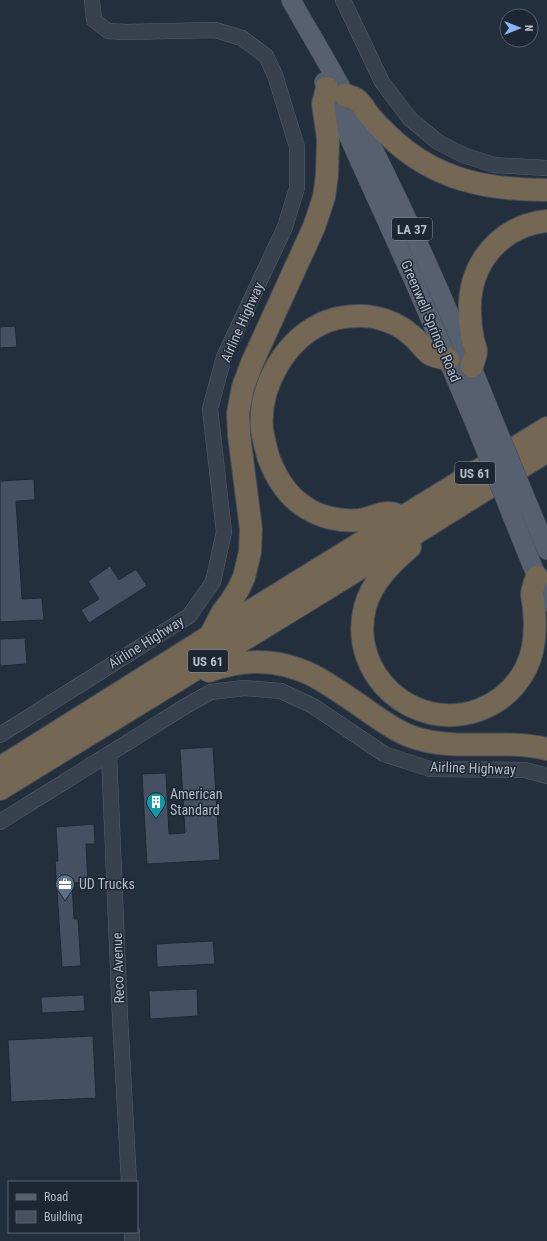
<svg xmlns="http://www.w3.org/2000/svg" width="547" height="1241" viewBox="0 0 547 1241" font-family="'Roboto Condensed',sans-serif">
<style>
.building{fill:#455162;stroke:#1f2835}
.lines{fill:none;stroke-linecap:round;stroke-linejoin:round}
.minor-casing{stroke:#565f6c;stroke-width:16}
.major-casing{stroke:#414a57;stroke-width:20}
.highway-casing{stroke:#434c59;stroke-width:24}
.minor{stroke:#38414e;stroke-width:15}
.major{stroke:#56606e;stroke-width:19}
.highway{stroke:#746855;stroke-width:22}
.major-bridge-casing{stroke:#414a57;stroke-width:20;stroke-linecap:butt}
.major-bridge{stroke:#56606e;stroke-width:19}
.labels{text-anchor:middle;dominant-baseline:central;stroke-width:3;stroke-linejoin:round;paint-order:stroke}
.shield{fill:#1d2633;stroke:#878f9c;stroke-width:1}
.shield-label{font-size:13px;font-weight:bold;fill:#b4bcc9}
.street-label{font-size:14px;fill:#b4bcc9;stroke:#1d2633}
.poi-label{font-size:14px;fill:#b4bcc9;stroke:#1d2633;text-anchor:start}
</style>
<rect width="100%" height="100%" fill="#242f3e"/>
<path class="building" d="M15 326 17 347 0 348V327Z
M34 479 35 500 16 501 22 599 42 598 44 620 0 622V481Z
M110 566 119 580 136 569 147 586 89 623 81 610 99 599 88 581Z
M25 638 27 664 0 666V639Z
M213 747 220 860 147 864 142 774 166 773 169 834 185 833 180 749Z
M94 824 95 844H86L88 882 72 883 74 919H78L81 966 62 967 55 861H58L56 827Z
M213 941 215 964 157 967 156 944Z
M197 989 198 1016 150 1019 149 991Z
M84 995 85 1011 42 1013 41 997Z
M93 1036 96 1098 11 1102 8 1040Z"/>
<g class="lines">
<defs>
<path id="minor" d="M343 0 382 82 410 119 438 142 463 155 494 165 547 168
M0 735 189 616 213 582 224 532 210 409 224 357 285 227 297 188V147L275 75 266 56 242 38 215 30 126 32 108 31 94 20 92 0
M109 754 120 1017 129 1182
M0 822 189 704 211 692 244 688 281 691 313 706 384 754 430 769 525 770 547 776
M132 1232V1241"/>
<path id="major" d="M291 0C309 32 328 63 345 95 401 199 448 307 492 417
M324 82 414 281 474 421
M532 514 547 550
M513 518 547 602"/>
<path id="highway" d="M345 95C348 96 353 97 356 99 361 102 365 110 369 115 375 123 383 130 390 137 435 180 487 190 547 190
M472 366C473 362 476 356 476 351 476 348 474 343 473 340 471 331 470 321 470 312 468 265 499 226 547 221
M403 517C399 516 394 513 389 513 382 512 368 519 360 520 340 522 318 517 302 505 286 494 276 477 269 459 266 450 264 440 262 430 258 386 286 337 328 321 338 317 350 316 361 316 378 316 398 323 411 335 418 340 423 349 430 354 435 357 442 358 448 359
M410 547C391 563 372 582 365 607 348 675 414 733 479 710 500 702 516 688 526 668 535 650 536 629 534 609 534 604 532 599 532 594 532 589 535 582 537 577
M211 634 222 613 231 601 239 588 244 577 250 552 251 529 239 435 238 413 243 387 252 363 314 227 324 197 327 175 328 138 323 104 327 88
M204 668 209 671C245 658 282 659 316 677 335 688 354 701 372 714 388 725 404 736 423 740 463 750 506 739 547 749
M0 768 210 636 547 428
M0 789 331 586 547 451"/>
</defs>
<use href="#minor" class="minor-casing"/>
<use href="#major" class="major-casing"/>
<use href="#highway" class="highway-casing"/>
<use href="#minor" class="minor"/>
<use href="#major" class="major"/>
<use href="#highway" class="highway"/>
<defs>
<path id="major-bridge" d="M492 417 532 514
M474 421 513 518"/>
</defs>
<use href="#major-bridge" class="major-bridge-casing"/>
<use href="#major-bridge" class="major-bridge"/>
</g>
<defs>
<symbol id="building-pin" viewBox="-11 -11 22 30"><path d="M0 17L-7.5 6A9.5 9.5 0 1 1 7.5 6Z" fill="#0f9aa8" stroke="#1d2633"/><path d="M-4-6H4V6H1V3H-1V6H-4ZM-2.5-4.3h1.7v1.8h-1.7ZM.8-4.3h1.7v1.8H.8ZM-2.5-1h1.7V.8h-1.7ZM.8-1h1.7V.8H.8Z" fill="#fff"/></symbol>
<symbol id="office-pin" viewBox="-11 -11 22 30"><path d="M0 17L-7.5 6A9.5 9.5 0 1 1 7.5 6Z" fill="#5c6f8a" stroke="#1d2633"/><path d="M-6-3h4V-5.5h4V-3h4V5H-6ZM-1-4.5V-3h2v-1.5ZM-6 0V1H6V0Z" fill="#fff"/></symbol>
</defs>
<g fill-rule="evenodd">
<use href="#building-pin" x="145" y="791" width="22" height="30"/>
<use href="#office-pin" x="54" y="873" width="22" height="30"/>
</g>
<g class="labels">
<g class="shield">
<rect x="392" y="218" width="40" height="22" rx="3"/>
<rect x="455" y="462" width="40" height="22" rx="3"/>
<rect x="188" y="650" width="40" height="22" rx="3"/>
</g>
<g class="shield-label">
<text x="412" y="229">LA 37</text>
<text x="475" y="473">US 61</text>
<text x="208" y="661">US 61</text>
</g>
<g class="street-label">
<text transform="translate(431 321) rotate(67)">Greenwell Springs Road</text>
<text transform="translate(242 322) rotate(-66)">Airline Highway</text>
<text transform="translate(146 642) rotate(-32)">Airline Highway</text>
<text transform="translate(473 768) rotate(2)">Airline Highway</text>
<text transform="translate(118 968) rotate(-92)">Reco Avenue</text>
</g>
<g class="poi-label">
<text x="170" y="794">American<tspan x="170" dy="16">Standard</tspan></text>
<text x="79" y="884">UD Trucks</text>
</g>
</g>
<rect x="8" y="1181" width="130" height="52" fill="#1d2633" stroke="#59626f"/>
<rect x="16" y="1194" width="20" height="6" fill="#56606e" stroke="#59626f"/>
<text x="44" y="1201" font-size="12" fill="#b4bcc9">Road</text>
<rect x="16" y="1211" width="20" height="12" fill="#455162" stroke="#59626f"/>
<text x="44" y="1221" font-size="12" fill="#b4bcc9">Building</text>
<g transform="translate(519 28) rotate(90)"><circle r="19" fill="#1d2633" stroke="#59626f"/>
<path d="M0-3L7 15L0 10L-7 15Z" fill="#8ab4f8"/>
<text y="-6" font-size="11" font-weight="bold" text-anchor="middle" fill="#b4bcc9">N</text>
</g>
</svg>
